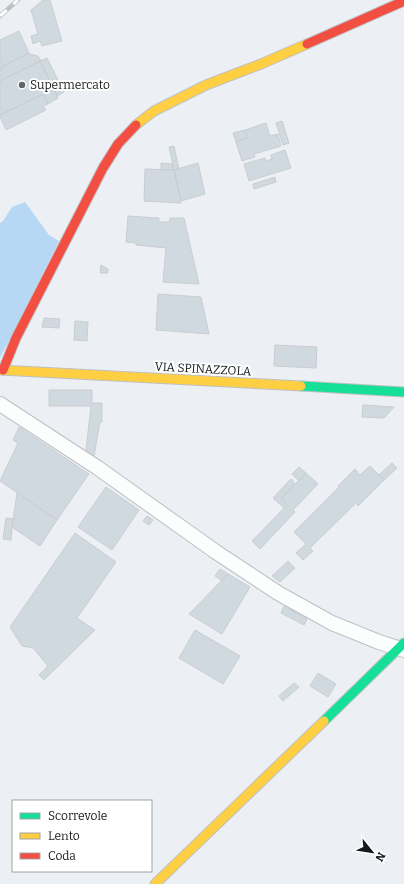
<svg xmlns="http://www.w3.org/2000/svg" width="404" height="884" viewBox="0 0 404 884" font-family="Bitter,serif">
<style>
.green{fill:#b6d8f5}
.building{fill:#d1d9e0;stroke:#cacdd0}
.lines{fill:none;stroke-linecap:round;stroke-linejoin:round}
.street-casing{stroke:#bdc0c3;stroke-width:16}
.fast-casing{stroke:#bdc0c3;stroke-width:11}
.slow-casing{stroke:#bdc0c3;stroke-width:11}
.jam-casing{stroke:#bdc0c3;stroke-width:11}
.street{stroke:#fcfdfd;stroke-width:14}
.fast{stroke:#16e098;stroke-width:9}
.slow{stroke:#ffcf43;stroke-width:9}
.jam{stroke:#f24e42;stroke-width:9}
.rail-casing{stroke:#c0c0c2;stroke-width:4.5}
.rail{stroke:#fff;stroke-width:3;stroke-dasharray:9;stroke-linecap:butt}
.poi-dot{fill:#616468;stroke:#fff;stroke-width:1.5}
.labels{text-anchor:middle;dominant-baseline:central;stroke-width:4;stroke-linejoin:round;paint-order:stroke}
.poi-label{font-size:12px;fill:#16191c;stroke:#fff;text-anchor:start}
.street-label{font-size:12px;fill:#16191c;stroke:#fff}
</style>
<rect width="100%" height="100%" fill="#ecf0f4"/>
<path class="green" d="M25 202 49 235 59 241 0 358V223L3 221 12 207Z"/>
<path class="building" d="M43 0H50L62 41 42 46 40 41 33 44 31 36 38 34 31 10Z
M19 31 29 53 3 66 4 68 0 70V40Z
M29 53 30 54 38 56 41 61 0 81V70L4 68 3 66Z
M47 58 64 92 57 96 40 61Z
M40 61 54 89 0 115V81Z
M54 89 58 98 48 104 43 94Z
M43 94 48 104 43 106 46 110 6 130 0 117V115Z
M282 121 289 143 283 145 276 123Z
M266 123 270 136 278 134 281 146 254 154 255 157 242 161 236 142 248 138 245 130Z
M245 130 248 138 236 142 233 133Z
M174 146 179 169 174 170 169 147Z
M285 150 291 168 249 181 244 164 265 158 266 161 272 159 271 155Z
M161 163 172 164 174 170H161Z
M198 163 205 194 181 201 174 170Z
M145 169 174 170 181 203 144 201Z
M275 177 276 182 254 189 253 184Z
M128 216 159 218V222H169L170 218H184L199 284 163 282 166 248 136 245V243L126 242Z
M101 265 108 269V273H100Z
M158 294 201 297 209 334 156 330Z
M44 318 60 319 59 328 42 327Z
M75 321 88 322 87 341 74 340Z
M275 345 317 347 316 368 274 366Z
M49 390H92V403H102V422H100L94 456 86 450 91 406H49Z
M363 405 394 407 384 418 362 417Z
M19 427 89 474 57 520 0 481 18 443 13 440Z
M392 463 397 468 384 480 379 475Z
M370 466 384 480 358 506 356 503 310 548 313 551 303 560 296 553 306 544 294 532 339 487 338 486 355 469 360 475Z
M299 467 306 473 299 481 292 474Z
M306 473 318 484 293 510 295 512 260 549 252 541 287 505 281 499Z
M291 479 295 484 281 499 287 505 284 508 273 498Z
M106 487 139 510 112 550 78 527Z
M17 493 57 520 40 546 12 527Z
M147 516 153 520 149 525 143 521Z
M6 518 13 519 11 540 3 539Z
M75 533 116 562 77 618 95 630 44 680 39 675 48 666 33 648 22 646 10 627Z
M288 561 295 568 280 582 272 576Z
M220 569 228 574 221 580 215 576Z
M228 574 250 587 222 634 189 614Z
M284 606 307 619 304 625 281 613Z
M195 630 240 656 223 684 179 658Z
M318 673 336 684 328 697 310 686Z
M294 683 299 687 283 701 279 696Z"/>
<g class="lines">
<defs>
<path id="street" d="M0 404 98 468 216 552 278 593 332 623 379 642 404 650"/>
<path id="fast" d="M301 386 404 392
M324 721 404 643"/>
<path id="slow" d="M136 125 154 111 206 85 261 64 307 44
M0 370 301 386
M155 884 324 721"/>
<path id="jam" d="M307 44 404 1
M3 370 16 338 103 168 118 144 136 125"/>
</defs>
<use href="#street" class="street-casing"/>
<use href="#fast" class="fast-casing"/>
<use href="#slow" class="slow-casing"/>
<use href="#jam" class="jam-casing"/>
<use href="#street" class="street"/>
<use href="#fast" class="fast"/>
<use href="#slow" class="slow"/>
<use href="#jam" class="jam"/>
<defs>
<path id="rail" d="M0 16 18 0"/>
</defs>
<use href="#rail" class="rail-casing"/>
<use href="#rail" class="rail"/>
</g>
<circle class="poi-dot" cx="22" cy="85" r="4"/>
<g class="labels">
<g class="poi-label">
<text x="30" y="85">Supermercato</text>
</g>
<g class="street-label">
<text transform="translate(203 369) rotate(3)">VIA SPINAZZOLA</text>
</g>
</g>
<rect x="12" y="800" width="140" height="72" fill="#ffffff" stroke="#a2a3a4"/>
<rect x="20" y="813" width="20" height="6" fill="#16e098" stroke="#a2a3a4"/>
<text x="48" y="820" font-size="12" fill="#16191c">Scorrevole</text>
<rect x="20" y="833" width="20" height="6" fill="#ffcf43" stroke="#a2a3a4"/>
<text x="48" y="840" font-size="12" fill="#16191c">Lento</text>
<rect x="20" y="853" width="20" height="6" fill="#f24e42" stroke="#a2a3a4"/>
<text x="48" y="860" font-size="12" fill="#16191c">Coda</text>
<g transform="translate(372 852) rotate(120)" stroke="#ffffff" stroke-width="3" paint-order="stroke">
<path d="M0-3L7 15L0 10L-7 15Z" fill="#16191c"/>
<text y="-6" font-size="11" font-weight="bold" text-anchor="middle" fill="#16191c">N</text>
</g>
</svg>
